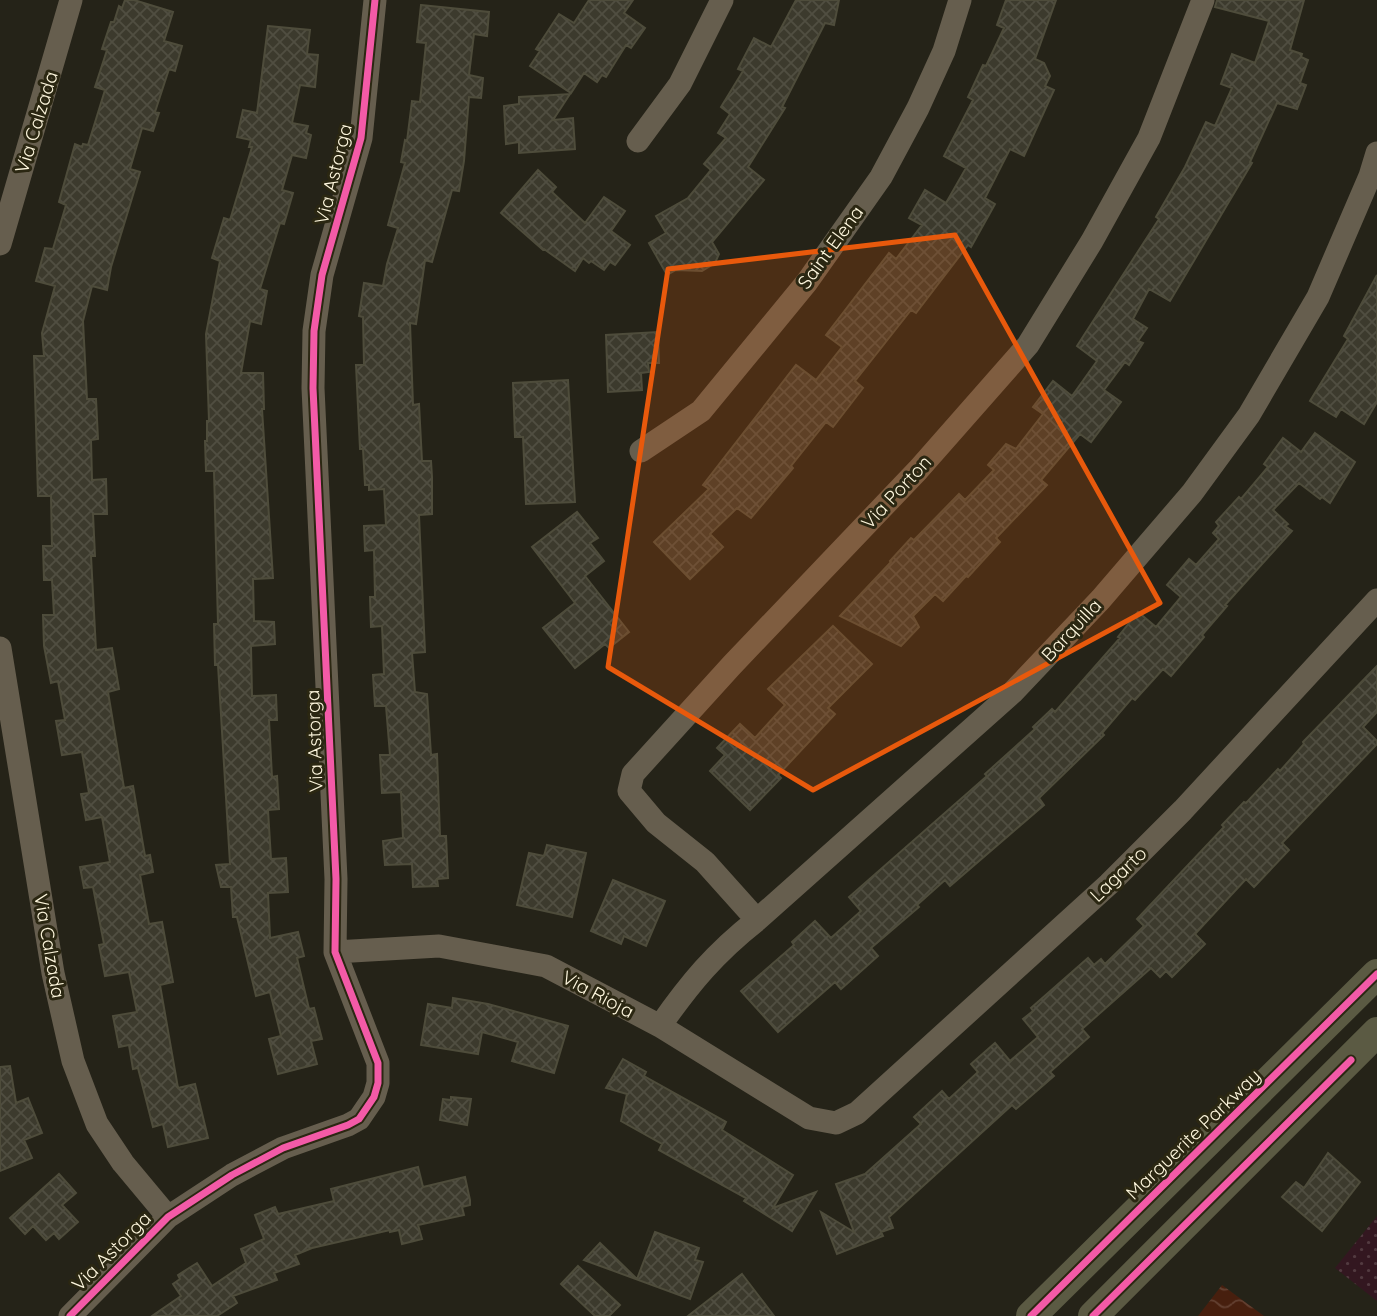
<svg xmlns="http://www.w3.org/2000/svg" width="1377" height="1316" viewBox="0 0 1377 1316" font-family="Quicksand,sans-serif">
<style>
.park{fill:url(#park-dots)}
.water{fill:url(#water-waves)}
.building{fill:url(#building-cross-hatch);stroke:#4e4c3b;stroke-width:2}
.lines{fill:none;stroke-linecap:round;stroke-linejoin:round}
.minor{stroke:#665e4e;stroke-width:23}
.major{stroke:#5b5a43;stroke-width:30}
.cycleway-casing{stroke:#2b2712;stroke-width:11}
.cycleway{stroke:#f35aa7;stroke-width:7}
.marked{fill:#e8590c;fill-opacity:0.2;stroke:#e8590c;stroke-width:5;stroke-linejoin:round}
.labels{text-anchor:middle;dominant-baseline:central;stroke-width:6;stroke-linejoin:round;paint-order:stroke}
.street-label{font-size:19px;fill:#fef7de;stroke:#2b2712}
</style>
<defs>
<pattern id="park-dots" width="8" height="8" patternUnits="userSpaceOnUse" patternTransform="scale(1.75)"><rect width="8" height="8" fill="#331720"/><path d="M2 2h.1M6 6h.1" fill="none" stroke="#523a40" stroke-width="1.8" stroke-linecap="round"/></pattern>
<pattern id="water-waves" width="16" height="10" patternUnits="userSpaceOnUse" patternTransform="scale(1.75)"><rect width="16" height="10" fill="#471f0e"/><path d="M0 5q4-4 8 0t8 0" fill="none" stroke="#634031"/></pattern>
<pattern id="building-cross-hatch" width="8" height="8" patternUnits="userSpaceOnUse" patternTransform="scale(1.75)"><rect width="8" height="8" fill="#3c3a2d"/><path d="M0 0l8 8M0 8l8-8" fill="none" stroke="#504e41"/></pattern>
</defs>
<rect width="100%" height="100%" fill="#252318"/>
<path class="park" d="M1377 1216V1301L1335 1268Z"/>
<path class="water" d="M1222 1285 1264 1316H1198Z"/>
<path class="building" d="M125 0H134L173 12 164 41 182 46 175 71 169 69 155 112 159 113 153 131 142 128 130 169 140 172 111 267 107 290 92 286 83 321 87 399H96L98 439 91 440 92 480 106 479 107 514H93L95 556H91L96 650 112 648 119 689 108 692 124 788 133 786 145 856 150 855 153 872 140 875 149 924 162 922 173 982 160 985 178 1088 195 1084 208 1138 168 1147 163 1124 153 1127 138 1068 133 1069 129 1045 119 1047 113 1016 137 1012 129 972 105 976 99 945 104 944 93 887 84 888 80 867 110 862 102 817 86 820 81 794 89 793 82 752 62 755 56 721 65 720 58 681 51 683 44 646 43 615H54L52 580H44L43 546H52L51 496H38L34 356H44L42 333 55 286 36 281 45 248 53 249 66 205 59 202 75 144 82 147 83 144 88 145 105 90 95 87 107 50 102 49 111 22H114L119 6 122 8Z
M589 0H633L624 13 645 28 631 48 626 45 606 77 602 75 597 82 584 73 571 93 530 66 540 51 536 49 559 14 574 23Z
M796 0H839L834 25 825 23 782 107 785 108 748 167 764 180 712 242 719 254 715 263 702 271 676 270 667 275 649 243 666 233 656 216 688 198 711 170 704 164 726 138 718 133 730 114 721 107 743 71 738 69 754 38 771 47Z
M1006 0H1056L1035 59 1044 63 1050 76 1045 86 1054 90 1024 156 1010 149 985 198 995 204 971 247 968 245 916 313 911 310 855 381 863 388 833 427 826 422 791 466 793 468 751 518 737 508 710 534 723 547 690 579 654 542 709 489 703 485 796 365 816 380 842 347 826 335 889 253 896 259 922 225 909 218 925 190 946 203 966 168 944 156 973 100 968 97 983 65 986 66 1004 28 997 25Z
M1217 0H1304L1290 50 1302 54 1301 57 1308 60 1300 83 1306 85 1297 109 1277 103 1250 162 1252 163 1170 301 1149 289 1133 319 1147 328 1138 341 1143 343 1129 365 1125 362 1104 390 1121 402 1091 442 1080 434 1041 480 1047 485 996 538 1000 542 968 577 966 576 943 601 935 594 913 616 919 627 901 646 840 616 891 562 890 561 911 538 914 540 959 494 965 500 994 470 988 465 1006 444 1016 449 1043 414 1033 407 1053 381 1072 396 1097 361 1077 346 1159 219 1156 217 1185 167 1206 122 1215 126 1232 88 1221 84 1232 54 1255 63 1269 21 1215 7Z
M421 5 489 12 487 36 474 34 469 75 483 78 481 98 469 97 464 161 459 191 452 190 432 262 425 260 416 324 410 323 413 405 419 404 422 461H431L432 477V514L419 515 425 652 412 653 415 692 427 694 431 755 437 754 440 836H446L448 878 437 879 438 886 413 887 412 864 385 865 383 841 403 838 401 792 382 793 380 755H390L386 706H375L373 675 384 674 382 626 371 627 370 597H375L374 550 365 551 364 526 386 525 384 489 369 490V485H365L363 449H360L356 365H364L363 317 359 316 364 283 383 286 387 264 398 228 388 225 405 163 401 162 405 140 407 141 412 101 420 102 426 43 417 42Z
M268 26 310 30 307 54 318 55 315 87 300 85 292 123 308 126 306 133 311 135 306 158 292 155 282 190 293 193 284 224 280 223 260 289 267 291 261 324 250 321 241 373H263L264 409H262L273 578 253 579 254 621 274 622 275 644 251 646 252 696 276 695 277 720H269L272 777 277 776 279 809 268 810 271 859 286 858 288 892 268 893 270 938 298 932 304 956 297 958 309 1009 314 1008 322 1039 311 1041 317 1064 278 1074 269 1039 281 1036 270 992 256 996 237 917H233L231 887H221L216 865 230 864 218 665H215L214 624H218L214 471H206L205 441H207V421H209L206 334 220 261 212 258 224 218 230 220 252 147H249L251 140 237 137 243 110 257 113Z
M570 94 553 120 573 118 575 149 519 153V142L506 144 504 106 519 104V97Z
M538 170 556 187 552 192 585 223 604 197 625 211 611 231 630 245 615 265 610 262 604 270 591 261 589 263 583 258 575 271 544 249 543 250 501 213Z
M1377 275V402L1364 424 1341 409 1336 417 1310 401 1348 339 1344 336Z
M658 332 659 363H648L649 372 641 373 642 390 608 392 606 335Z
M568 380 575 502 526 504 523 437H515L513 383Z
M1315 433 1355 462 1330 503 1322 497 1320 499 1299 483 1273 510 1288 524 1285 526 1292 531 1225 605 1227 606 1202 635 1204 637 1171 676 1163 669 1135 700 1132 698 1102 733 1104 735 1039 798 1044 805 950 886 945 880 917 905 919 907 871 948 878 956 841 989 835 982 778 1032 741 991 794 945 792 942 815 921 831 938 861 911 849 897 987 776 985 774 1035 729 1033 727 1052 709 1055 712 1120 638 1118 637 1138 612 1156 627 1181 597 1167 585 1189 559 1196 565 1219 539 1213 533 1219 526 1216 522 1239 497 1241 499 1268 467 1264 464 1283 438 1301 452Z
M577 512 598 538 590 543 604 561 585 576 629 632 609 648 605 644 575 668 543 628 575 603 532 547Z
M833 626 872 664 828 708 835 714 778 775 781 778 750 810 710 771 725 755 717 748 740 724 755 738 785 705 768 689Z
M1377 666V712L1363 727 1377 741V744L1282 843 1289 850 1254 887 1246 879 1195 934 1205 944 1172 977 1166 971 1160 977 1151 968 1082 1029 1089 1037 1050 1072 1054 1076 1016 1109 1012 1105 889 1217 893 1228 881 1232 883 1236 837 1254 821 1212 854 1232 836 1184 865 1174 921 1124 914 1117 942 1091 949 1099 978 1072 971 1064 995 1043 1010 1061 1038 1037 1023 1019 1033 1011 1031 1008 1088 958 1094 965 1101 959 1105 964 1144 926 1137 919 1224 827 1222 825 1244 802 1246 803 1278 769 1280 771 1304 744 1303 742Z
M547 845 586 853 572 917 517 905 529 853 544 856Z
M613 880 665 901 646 946 624 936 621 944 591 931Z
M453 998 488 1004 568 1026 554 1073 512 1061 518 1042 482 1032 478 1054 421 1045 428 1004 452 1008Z
M623 1059 646 1072 644 1076 726 1122 722 1130 793 1175 773 1208 816 1192 792 1231 744 1201 746 1198 659 1150 662 1144 621 1121 627 1094 606 1088Z
M10 1066 16 1103 28 1098 42 1133 24 1140 32 1158 0 1171V1067Z
M451 1097 471 1099 467 1125 440 1120 443 1099 451 1100Z
M1328 1153 1360 1182 1322 1231 1282 1197 1296 1182 1304 1188Z
M418 1167 423 1187 465 1177 470 1200V1205L462 1207 464 1215 418 1225 422 1239 402 1244 399 1230 390 1232V1230L312 1248 295 1255 299 1264 274 1273 277 1280 233 1296 237 1303 217 1316H152L181 1296 173 1284 180 1279 178 1275 197 1263 212 1286 246 1263 241 1249 264 1239 255 1215 275 1207 278 1214 334 1201 331 1189Z
M59 1174 76 1193 62 1205 78 1222 59 1239 54 1233 46 1240 33 1226 25 1234 10 1218Z
M655 1232 699 1248 695 1260 703 1262 690 1299 584 1260 600 1243 637 1279Z
M578 1266 620 1305 609 1316H595L561 1284Z
M742 1274 774 1316H688Z"/>
<g class="lines">
<path class="minor" d="M638 141 680 84 722 0
M0 244 71 0
M641 451 701 411 807 282 881 177 918 108 944 51 960 0
M0 648 53 973 73 1061 97 1124 123 1163 168 1217
M757 920 705 862 656 823 629 791 633 774 732 665 918 470 1028 345 1092 241 1149 138 1203 0
M335 952 439 946 546 966 660 1026 809 1118 836 1123 857 1113 1109 884 1183 810 1377 600
M660 1026C690 983 715 953 757 920L1012 693 1101 599 1192 493 1249 415 1318 297 1370 176 1377 153
M70 1316 168 1217 232 1175 283 1148 348 1125 359 1119 374 1097 378 1083V1063L335 952 336 879 313 388 314 331 322 275 361 138 375 0"/>
<path class="major" d="M1031 1316 1377 974
M1093 1316 1377 1032"/>
<defs>
<path id="cycleway" d="M70 1316 168 1217 232 1175 283 1148 348 1125 359 1119 374 1097 378 1083V1063L335 952 336 879 313 388 314 331 322 275 361 138 375 0
M1031 1316 1377 974
M1093 1316 1351 1060"/>
</defs>
<use href="#cycleway" class="cycleway-casing"/>
<use href="#cycleway" class="cycleway"/>
</g>
<path class="marked" d="M955 235 1160 603 813 790 608 667 668 269Z"/>
<g class="labels">
<g class="street-label">
<text transform="translate(36 122) rotate(-73)">Via Calzada</text>
<text transform="translate(333 174) rotate(-76)">Via Astorga</text>
<text transform="translate(830 247) rotate(-54)">Saint Elena</text>
<text transform="translate(896 492) rotate(-47)">Via Porton</text>
<text transform="translate(1071 630) rotate(-47)">Barquilla</text>
<text transform="translate(314 741) rotate(-92)">Via Astorga</text>
<text transform="translate(1118 874) rotate(-44)">Lagarto</text>
<text transform="translate(50 946) rotate(80)">Via Calzada</text>
<text transform="translate(598 994) rotate(28)">Via Rioja</text>
<text transform="translate(1193 1134) rotate(-44)">Marguerite Parkway</text>
<text transform="translate(111 1251) rotate(-45)">Via Astorga</text>
</g>
</g>
</svg>
